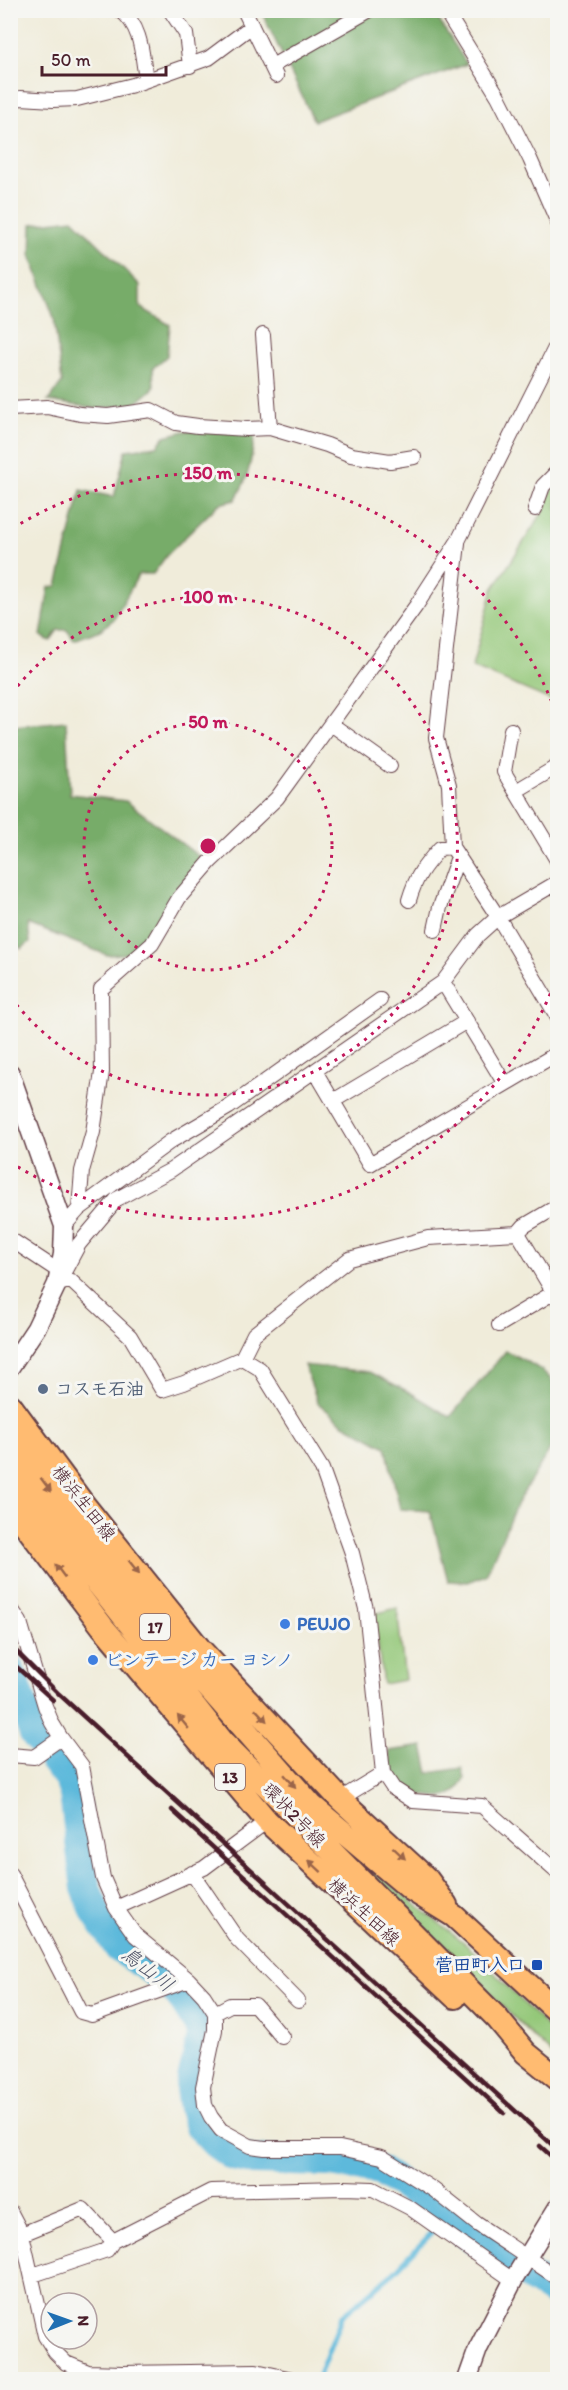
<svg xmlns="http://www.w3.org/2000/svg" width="568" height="2390" viewBox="0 0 568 2390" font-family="Itim,'Klee One',sans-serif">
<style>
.green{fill:#94c879;stroke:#6f7452;stroke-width:1.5}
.forest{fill:#77ac69;stroke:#60664a;stroke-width:1.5}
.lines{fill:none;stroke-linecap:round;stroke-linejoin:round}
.stream{stroke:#5db9db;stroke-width:5}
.river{stroke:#5db9db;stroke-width:30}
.minor-casing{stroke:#633e45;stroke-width:16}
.tertiary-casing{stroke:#633e45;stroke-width:21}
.primary-casing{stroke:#633e45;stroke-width:26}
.minor{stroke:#fff;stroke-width:14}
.tertiary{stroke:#fff;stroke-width:18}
.primary{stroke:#ffbb71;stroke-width:22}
.rail{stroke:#4a1f2b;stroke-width:4.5}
.oneway{fill:#9b654a}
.ring{fill:none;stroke:#c2185b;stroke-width:3;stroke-dasharray:3 6}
.service-dot{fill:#5c6f8a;stroke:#f6f6f2;stroke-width:2}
.shop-dot{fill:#3f7fe0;stroke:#f6f6f2;stroke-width:2}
.transit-dot{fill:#1a4fb4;stroke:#f6f6f2;stroke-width:2}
.labels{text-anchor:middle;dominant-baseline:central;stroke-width:6;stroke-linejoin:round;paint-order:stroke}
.shield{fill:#f6f6f2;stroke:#7e6067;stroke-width:1.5}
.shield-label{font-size:16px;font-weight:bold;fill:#4a1f2b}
.service-label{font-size:18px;font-weight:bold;fill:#4e5e75;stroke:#f6f6f2;text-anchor:start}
.street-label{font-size:18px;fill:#4a1f2b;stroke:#f6f6f2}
.shop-label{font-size:18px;font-weight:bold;fill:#366cbe;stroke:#f6f6f2;text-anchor:start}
.transit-label{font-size:18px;font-weight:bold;fill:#164399;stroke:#f6f6f2;text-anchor:end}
.water-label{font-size:20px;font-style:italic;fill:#515569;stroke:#f6f6f2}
.centre{fill:#c2185b;stroke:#f6f6f2;stroke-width:3}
.ring-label{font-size:18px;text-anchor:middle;font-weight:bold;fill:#c2185b;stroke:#f6f6f2;stroke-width:6;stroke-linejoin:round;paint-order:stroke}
</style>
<rect width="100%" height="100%" fill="#f6f6f2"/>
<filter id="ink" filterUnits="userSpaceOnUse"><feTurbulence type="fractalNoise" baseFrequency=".0167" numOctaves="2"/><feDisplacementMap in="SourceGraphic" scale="12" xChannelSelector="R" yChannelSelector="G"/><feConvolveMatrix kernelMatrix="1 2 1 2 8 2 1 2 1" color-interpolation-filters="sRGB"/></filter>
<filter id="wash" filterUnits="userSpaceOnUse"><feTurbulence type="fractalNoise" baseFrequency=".008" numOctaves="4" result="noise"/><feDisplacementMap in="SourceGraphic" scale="24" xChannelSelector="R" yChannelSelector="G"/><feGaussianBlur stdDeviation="1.35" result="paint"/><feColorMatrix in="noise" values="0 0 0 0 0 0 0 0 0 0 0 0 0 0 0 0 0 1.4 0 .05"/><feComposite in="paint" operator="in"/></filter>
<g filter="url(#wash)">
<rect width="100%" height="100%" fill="#f0ecda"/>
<path class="green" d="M557 481 558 696 555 702 472 667 493 589 543 512 549 495Z
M397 1608 405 1680 383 1684 374 1614Z
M339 1843 470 1948 557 2037V2060L369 1875Z"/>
<path class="forest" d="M266 10 433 11 467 64 314 121 262 13Z
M73 219 140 285V307L170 325 167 356 153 368 154 388 135 404 98 409 48 401 62 383 54 318 31 256 32 224Z
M185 431 255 432C252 458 249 479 235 500L219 504 167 555 153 574H139L114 619 100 630 74 640 67 630H58L50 641 41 636 49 587 57 586 81 490 114 497 126 450 157 446 165 436Z
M66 721 70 794 126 801 202 859 138 953 107 955 28 924 30 942 21 949 11 937 10 724 14 726Z
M506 1351C519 1358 537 1365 548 1376 563 1391 559 1422 555 1441L517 1503 486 1575 467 1582 448 1581 430 1511 400 1509 386 1447 342 1423 318 1403 304 1365 370 1372 411 1393 450 1417Z
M423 1746 429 1773 462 1768 465 1778C461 1786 458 1791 450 1795 438 1800 405 1793 397 1782 389 1773 390 1762 389 1751Z"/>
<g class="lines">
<path class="stream" d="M317 2380 342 2316 390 2276 447 2217"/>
<path class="river" d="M10 1670 34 1734 69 1780 74 1794 86 1888 96 1913 119 1948 159 1975 180 1995 203 2032 190 2089 193 2109 199 2126 215 2143 233 2156 253 2160 331 2162 378 2170 434 2206 464 2232 558 2295"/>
</g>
</g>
<g filter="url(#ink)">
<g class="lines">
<defs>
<path id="minor" d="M120 10C142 26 142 55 146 80
M170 10 186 34 190 66
M244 10 276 76
M445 10 498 96 530 159 558 223
M272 66 370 10
M10 100 21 98 53 100 77 99 133 85 209 58 252 26
M263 335 270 428
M10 409 47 407 80 414 108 416 151 410 176 423 198 426 247 429 270 428 327 445 351 455 390 461 414 457
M535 509 543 486 558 471
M458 543 436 738 449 785 452 847 498 917 558 1018
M331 724 390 766
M511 730 504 772 558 862
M516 791 558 766
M409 900C416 876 424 866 440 848L452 847
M435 930 440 907 458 857
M443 982 505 1084
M315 1071 370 1164 558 1053
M333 1101 467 1021
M79 1209 171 1141 229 1107 380 1000
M64 1226 79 1209 82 1171 93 1132 102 1072 101 989 152 944 179 898 210 862 277 798 416 606 458 541 558 342
M518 1233 558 1300
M10 1239 60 1272
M63 1274 79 1244 117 1199 171 1170 443 982 478 935 498 917 558 882
M57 1284 71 1281 130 1336 162 1390 184 1383 242 1358 260 1369 322 1469 352 1553 366 1609 383 1773 340 1799
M499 1325 558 1290
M242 1358 254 1334 349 1259 428 1238 518 1233 524 1226 558 1206
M10 1607 20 1622 45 1706 52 1723 61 1738 82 1766 103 1878 116 1908 135 1935 189 1980
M10 1755 34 1757 61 1738
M383 1773 393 1788 413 1801 482 1806 558 1873
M192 1873 237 1939 298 2001
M10 1874 81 2012 92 2015 189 1980 204 1996 215 2013V2030L203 2087 205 2105 211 2117 221 2130 250 2146 265 2148H340L382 2157 434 2190 477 2224 558 2278
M116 1908 204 1868 267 1821
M215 2013 230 2005H255L282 2037
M10 2211 22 2234 45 2336 55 2352 66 2363 88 2372 122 2373 256 2371 297 2380
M22 2234 83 2209 113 2241
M33 2275 107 2250 113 2241 211 2191 344 2188 373 2189 410 2208 514 2281"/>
<path id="tertiary" d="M10 1073 64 1226 63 1254 57 1284 36 1328 10 1367
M467 2380 478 2349 515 2277 558 2207"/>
<path id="primary" d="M10 1405 84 1505 199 1648 340 1799 427 1879 446 1905
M10 1438 155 1627 312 1806 412 1890 454 1916 558 2012
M10 1473 223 1742 497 2018 526 2053 558 2079
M10 1505 102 1626 267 1821 455 1997"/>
</defs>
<use href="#minor" class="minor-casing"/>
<use href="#tertiary" class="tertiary-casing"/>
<use href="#primary" class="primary-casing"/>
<use href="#minor" class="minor"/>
<use href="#tertiary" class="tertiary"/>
<use href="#primary" class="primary"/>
<path class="rail" d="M10 1645 59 1694 558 2150
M10 1661 53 1700
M172 1810 504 2113
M540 2146 558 2162"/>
</g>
<defs><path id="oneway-solid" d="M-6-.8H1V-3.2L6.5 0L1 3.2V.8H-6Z" transform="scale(1.5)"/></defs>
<g class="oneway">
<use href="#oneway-solid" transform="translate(46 1485) rotate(53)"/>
<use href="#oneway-solid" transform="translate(134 1567) rotate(51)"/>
<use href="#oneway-solid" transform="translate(60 1571) rotate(-127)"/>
<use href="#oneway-solid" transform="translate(261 1715) rotate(47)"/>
<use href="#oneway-solid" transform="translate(183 1722) rotate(-130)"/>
<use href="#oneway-solid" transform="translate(290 1781) rotate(49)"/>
<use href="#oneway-solid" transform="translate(399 1853) rotate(43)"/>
<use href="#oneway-solid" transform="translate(315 1866) rotate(-137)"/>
</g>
</g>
<g class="ring">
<circle cx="208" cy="846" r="124"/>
<path d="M12 693A249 249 0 1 1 12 999"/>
<path d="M557 977A373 373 0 0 1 13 1164M13 528A373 373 0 0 1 557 715"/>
</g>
<circle class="service-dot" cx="43" cy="1389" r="6"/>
<g class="shop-dot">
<circle cx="285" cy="1624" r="6"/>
<circle cx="93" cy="1660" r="6"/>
</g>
<rect class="transit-dot" x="531" y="1959" width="12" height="12" rx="3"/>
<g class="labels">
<g class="shield">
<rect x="140" y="1614" width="30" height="26" rx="4.5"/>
<rect x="215" y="1764" width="30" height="26" rx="4.5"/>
</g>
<g class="shield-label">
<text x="155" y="1627">17</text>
<text x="230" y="1777">13</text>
</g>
<g class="service-label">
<text x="55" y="1389">コスモ石油</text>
</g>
<g class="street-label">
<text transform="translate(84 1503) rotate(52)">横浜生田線</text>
<text transform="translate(294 1815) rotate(46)">環状2号線</text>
<text transform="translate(364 1912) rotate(43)">横浜生田線</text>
</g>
<g class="shop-label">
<text x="297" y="1624">PEUJO</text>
<text x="105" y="1660">ビンテージ カー ヨシノ</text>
</g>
<g class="transit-label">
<text x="525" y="1965">菅田町入口</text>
</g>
<g class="water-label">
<text transform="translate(148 1969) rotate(38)">鳥山川</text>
</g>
</g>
<circle cx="208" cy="846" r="9" class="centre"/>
<g class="ring-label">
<text x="208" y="479">150 m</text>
<text x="208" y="603">100 m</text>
<text x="208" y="728">50 m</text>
</g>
<rect width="568" height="2390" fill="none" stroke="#f6f6f2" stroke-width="36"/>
<g transform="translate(69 2321) rotate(89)"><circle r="28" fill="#f6f6f2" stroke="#b1a0a2" stroke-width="1.5"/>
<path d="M0-4.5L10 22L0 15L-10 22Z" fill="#1f6fb2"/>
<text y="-9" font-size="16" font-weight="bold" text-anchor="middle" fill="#4a1f2b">N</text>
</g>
<path d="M42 66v9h124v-9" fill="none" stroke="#4a1f2b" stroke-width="3"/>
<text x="51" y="66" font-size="18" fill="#4a1f2b" stroke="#f6f6f2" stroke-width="4.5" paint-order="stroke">50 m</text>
</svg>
